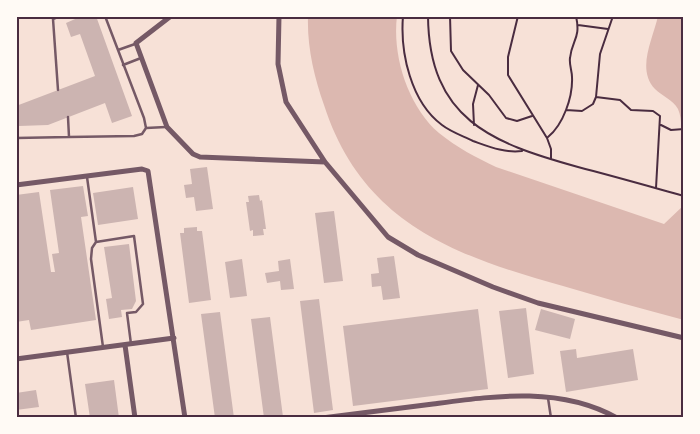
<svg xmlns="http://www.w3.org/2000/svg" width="700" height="434" viewBox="0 0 700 434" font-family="'Fira Sans Condensed',sans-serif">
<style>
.water{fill:#dcb8b0}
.building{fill:#ccb4b1}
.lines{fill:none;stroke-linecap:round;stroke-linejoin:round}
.path{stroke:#4a2c40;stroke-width:2}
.service{stroke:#755966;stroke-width:2.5}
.minor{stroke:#755966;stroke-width:5}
.neatline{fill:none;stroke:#4a2c40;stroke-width:2}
</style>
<rect width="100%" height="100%" fill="#f7e1d7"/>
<path class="water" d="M308 16H397C392 56 408 106 439 133 456 147 477 158 496 167L664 224 684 205V320C643 309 603 298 563 286 455 256 362 223 324 105 314 76 307 47 308 16Z
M658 16H684V159C677 143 685 125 678 109 673 100 662 96 655 89 636 69 653 39 658 16Z"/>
<path class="building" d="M82 16H96L132 116 112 123 105 103 48 125 19 126 16 106 95 76 80 34 71 37 66 23Z
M207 167 213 209 196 211 194 197 186 198 184 185 192 184 190 169Z
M83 186 88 216 81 217 96 320 31 330 29 320 16 322V195L39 192 51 272H55L52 254 59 253 50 190Z
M133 187 138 219 98 225 93 193Z
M259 195 260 201 262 200 266 229H263L264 235 253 236V230L250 231 246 202H249L248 196Z
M334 211 343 281 324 283 315 213Z
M197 227V231H202L211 300 189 303 180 233H184V228Z
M129 244 136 301 132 309 121 310 122 317 109 319 106 299 112 298 104 247Z
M394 256 400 298 383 300 381 286 372 287 371 274 379 273 377 258Z
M242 259 247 296 230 298 225 262Z
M290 259 294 289 281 290 280 281 267 283 265 273 279 271 278 261Z
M319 299 333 410 314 413 300 301Z
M526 308 534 374 508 378 499 311Z
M478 309 488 389 353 406 343 326Z
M541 309 575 319 570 339 535 330Z
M220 312 234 418H215L201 314Z
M270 317 283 417 264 418 251 319Z
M576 349 577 358 633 349 638 380 566 392 560 351Z
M114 380 119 418H90L85 384Z
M36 390 39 407 16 410V393Z"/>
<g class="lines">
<path class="path" d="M403 16C400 53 411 102 442 125 451 132 463 136 473 141 490 147 504 153 522 151
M428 16C429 119 491 143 578 167 613 176 648 186 684 196
M450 16 451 51 463 70 489 95 506 118 517 121 532 116
M518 16 508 57V75L547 138 551 149V159
M578 25 608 29
M596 97 620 100 631 110 653 111 660 116 656 188
M566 110 582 111 593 104 596 97 600 54 613 16
M474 125 473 104 478 85
M661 125 671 130 684 129
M548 137C563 125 573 97 572 77 572 71 569 64 570 58 572 39 581 39 576 16"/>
<path class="service" d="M118 50 135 44
M123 65 141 58
M58 90 53 19 60 16
M68 117 69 137 134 136 142 134 146 128 144 118 105 16
M146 128 166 127
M16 138 69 137
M87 177 96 242 92 248 91 259 103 347
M96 242 134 236 143 304 136 312 127 313 131 344
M67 352 76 418
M548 398 551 418"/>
<path class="minor" d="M171 16 136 43 167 127 193 154 200 157 325 162
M279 16 278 64 286 102 325 162 388 237 418 255 493 287 538 303 684 338
M16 185 142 169 148 171 185 418
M125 345 135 418
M16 359 174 338
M322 418C359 413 396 409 433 404 494 396 560 386 617 418"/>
</g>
<rect width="700" height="434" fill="none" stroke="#fffaf5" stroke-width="35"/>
<rect x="18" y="18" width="664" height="398" class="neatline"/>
</svg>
